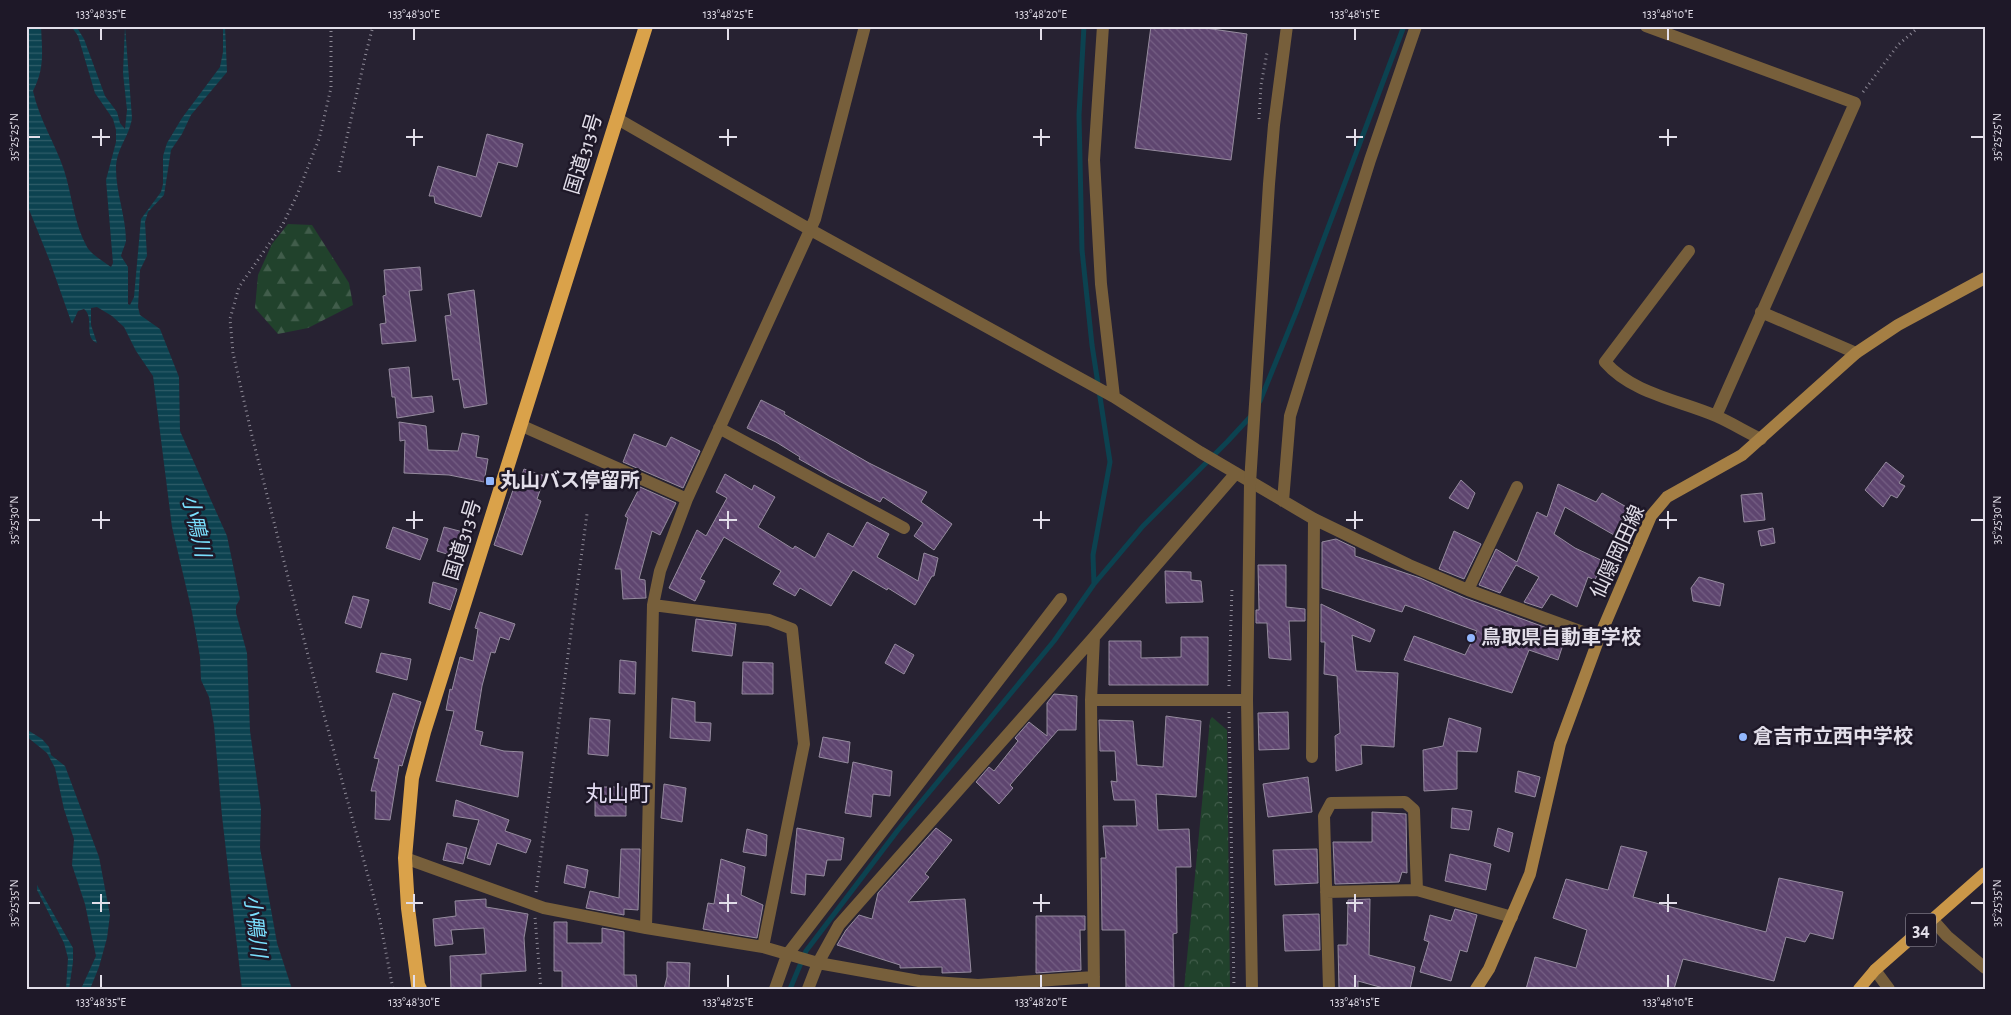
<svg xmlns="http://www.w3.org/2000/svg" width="2011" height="1015" viewBox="0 0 2011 1015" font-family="'Alegreya Sans','Noto Sans JP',sans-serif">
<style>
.forest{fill:url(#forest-firs)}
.park{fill:url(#park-crowns)}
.water{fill:url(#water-rules)}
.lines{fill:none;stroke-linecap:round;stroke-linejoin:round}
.stream{stroke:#0c4250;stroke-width:5}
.building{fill:url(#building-back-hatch);stroke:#958b9e}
.path{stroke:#8d8996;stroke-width:3;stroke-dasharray:1 4;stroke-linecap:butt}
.minor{stroke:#775f3b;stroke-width:12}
.tertiary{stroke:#775f3b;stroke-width:12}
.secondary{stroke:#a57f44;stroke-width:12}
.primary{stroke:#ca9748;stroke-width:12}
.trunk{stroke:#daa24a;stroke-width:14}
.ticks{fill:none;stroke:#e2dee9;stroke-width:2}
.poi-dot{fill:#92b7fd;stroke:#1e1828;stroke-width:2}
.labels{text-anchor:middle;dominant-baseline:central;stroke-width:5;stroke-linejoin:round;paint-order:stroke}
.shield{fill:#1e1828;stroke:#a7a3af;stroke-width:1}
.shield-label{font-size:19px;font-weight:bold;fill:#e2dee9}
.street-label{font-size:20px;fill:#e2dee9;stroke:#1e1828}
.poi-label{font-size:20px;font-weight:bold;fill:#e2dee9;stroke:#1e1828;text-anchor:start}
.water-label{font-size:21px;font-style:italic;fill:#7adffd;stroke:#1e1828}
.quarter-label{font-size:22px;fill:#e3dcf2;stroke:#1e1828}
.neatline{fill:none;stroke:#e2dee9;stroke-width:2}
.ticks-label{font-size:12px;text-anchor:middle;fill:#e2dee9}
</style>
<defs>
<pattern id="forest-firs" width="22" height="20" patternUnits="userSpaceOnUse" patternTransform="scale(1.25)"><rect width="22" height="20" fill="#21422c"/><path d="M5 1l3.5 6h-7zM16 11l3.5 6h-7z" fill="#415d4b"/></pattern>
<pattern id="park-crowns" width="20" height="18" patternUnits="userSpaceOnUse" patternTransform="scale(1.25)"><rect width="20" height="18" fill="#21422c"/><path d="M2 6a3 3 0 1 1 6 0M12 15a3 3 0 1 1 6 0" fill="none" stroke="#415d4b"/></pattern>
<pattern id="water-rules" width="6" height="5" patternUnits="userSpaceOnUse" patternTransform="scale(1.25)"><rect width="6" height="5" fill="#0c4250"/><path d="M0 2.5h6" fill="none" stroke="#2f5d69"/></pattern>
<pattern id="building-back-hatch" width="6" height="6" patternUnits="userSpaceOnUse" patternTransform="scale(1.25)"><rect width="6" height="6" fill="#5e456f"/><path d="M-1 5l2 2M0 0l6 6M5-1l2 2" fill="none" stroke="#755f84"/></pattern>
</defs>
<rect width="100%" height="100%" fill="#272232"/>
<path class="forest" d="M288 224 312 225 349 283 353 305 308 328 278 334 255 308 258 275 272 244Z"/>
<path class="park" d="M1212 717 1227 730 1230 989H1184L1210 720Z"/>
<path class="water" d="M26 26H41C42 51 45 68 33 91 39 119 55 143 64 170 72 195 74 224 87 247 92 255 103 261 111 267L113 263 106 180 116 142V130L113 119 95 93 78 36 71 26H76L84 39 105 96 117 112 120 123 125 129 127 110 123 73 125 26 132 118C129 138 116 148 116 169 116 193 126 217 126 241 125 246 122 251 121 256L128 267V304L130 305 134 297 141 219 161 192 163 184V156L167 143 182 118 220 67 223 52V26H225L227 72 191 115 182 134 171 150 164 195 148 212 145 222 147 256 140 270 138 307 140 315 160 329 179 377 180 431 227 536 240 599 236 606V613L247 653 250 731 261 809 260 848 277 943 292 989H242L222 816 214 725 209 697 201 680 200 657 192 612 172 527 153 376 136 351 124 327 112 316 97 307 91 308V325L97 343C83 337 95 318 84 309L78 311 72 324 49 259 26 202Z
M26 729 42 739 49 747 51 755 65 766 99 857 110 915 107 938 99 967 90 989H81L96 956 85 904 72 865 74 839 64 809 55 768 47 753 26 736Z
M37 885 73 948V962L69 989H66L68 958 64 943 37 890Z"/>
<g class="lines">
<path class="stream" d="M1084 26 1079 115 1082 250 1092 345 1110 462 1093 555 1094 584
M1260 401 1297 310 1404 26
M790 989 806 951 898 830 1054 641 1094 584 1143 526 1227 442 1252 415"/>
</g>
<path class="building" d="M1151 26H1191L1247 34 1231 160 1135 148Z
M487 134 523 144 517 167 498 162 481 217 435 203 434 196H429L438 166 476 177Z
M420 267 422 290 409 291 416 341 382 344 380 324 386 323 383 296 386 295 384 270Z
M474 290 487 404 464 408 459 379 453 380 445 316 451 315 448 294Z
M409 367 412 398 432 396 434 412 397 418 395 397H392L389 369Z
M761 400 785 412 784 414 869 463 927 492 921 502 952 524 934 550 914 536 923 523 883 497 880 502 829 476 799 459 800 457 776 442 747 428Z
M399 422 426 426 428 450 458 451 462 433 479 436 476 457 488 459 484 482 449 475 404 473 405 440 400 441Z
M634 434 666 447 671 437 700 451 683 488 623 462Z
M1886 462 1904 476 1899 483 1905 486 1897 498 1891 495 1883 507 1865 490Z
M524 469 545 476 537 499 541 501 522 555 494 545 513 490 516 492Z
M725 474 752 490 754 485 775 497 758 527 793 549 795 546 815 558 828 533 853 547 867 522 889 534 877 557 918 581 924 553 938 558 934 576H932L915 605 888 588 887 590 853 570 831 606 800 588 795 596 773 584 781 571 724 537 700 579 705 581 695 601 669 588 697 530 706 536 727 498 716 492Z
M1461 480 1475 493 1468 509 1449 498Z
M1558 484 1596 502 1602 493 1637 513 1621 539 1565 507 1554 534 1575 548 1603 561 1595 580 1588 577 1577 607 1551 594 1542 608 1524 602 1539 577 1516 565 1500 593 1479 585 1496 549 1517 562 1537 512 1547 517Z
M640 487 676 503 660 535 652 531 639 579 645 580 646 598 623 599 621 569H615L628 518 625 516Z
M1762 493 1765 520 1744 522 1741 495Z
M393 527 428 539 420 560 386 548Z
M444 527 467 533 460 558 437 551Z
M1773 528 1775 543 1761 546 1758 531Z
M1454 531 1481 544 1464 579 1439 569Z
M1336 539 1355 548V556L1420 578 1465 598 1566 635 1558 660 1529 650 1512 693 1404 660 1414 636 1465 655 1477 631 1405 605 1402 612 1322 588V542Z
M1258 565H1286V607L1305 609V621H1289L1291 660 1269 658 1267 623H1256V610H1259Z
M1165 571 1191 572V580L1201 581 1203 602 1166 603Z
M1699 577 1724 584 1720 606 1693 601 1691 588Z
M433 582 457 589 450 610 429 603Z
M353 596 369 600 361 628 345 623Z
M1321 604 1375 630 1370 642 1352 635 1356 671 1398 673 1394 747 1361 745 1362 764 1336 771 1335 736 1340 733 1337 676 1324 674 1325 642H1321Z
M480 612 515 624 509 640 500 637 495 653 491 652 482 686 475 730 483 732 480 745 504 751 523 752 518 797 436 781 454 711 446 710 450 689 452 690 460 657 473 661 478 629 475 628Z
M696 619 736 624 732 656 692 651Z
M1181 637H1208V685H1109V641H1141V658L1181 657Z
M895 644 914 655 904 674 885 663Z
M381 653 411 659 407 680 376 672Z
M620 660 636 662 635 694 619 693Z
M743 662 773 663V694H742Z
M393 693 421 702 402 766 399 765 390 820 375 819 376 791H371L379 759 374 758Z
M1054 694 1077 696 1076 730H1058L1010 785 1013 788 999 804 976 782 989 767 994 771 1018 741 1015 738 1029 722 1047 736V703Z
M672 698 695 702V722L711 723 710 741 670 738Z
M1288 712 1289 749 1259 750 1258 713Z
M1166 716 1201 721 1196 797 1156 794 1158 830 1189 829 1191 867H1176L1177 933 1173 934 1174 989H1126L1125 930H1102L1101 858H1106L1103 826H1137L1135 800H1114L1111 781 1117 782 1115 751H1100L1099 720 1133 721 1137 765 1163 767Z
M590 718 610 720 608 756 588 754Z
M1449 718 1481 728 1477 752 1457 751V789L1424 791 1423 750 1443 746Z
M823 737 850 742 848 763 819 757Z
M853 762 892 771 890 796 873 794 871 817 845 813Z
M1518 771 1540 777 1535 797 1515 792Z
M1308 777 1312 812 1268 817 1263 784Z
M664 784 686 788 682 822 661 818Z
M595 787H626V816H595Z
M456 800 509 820 505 831 531 840 526 853 497 843 490 865 467 858 479 820 453 816Z
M1452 808 1472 811 1469 830 1451 828Z
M1372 812 1406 814 1407 873 1402 872 1399 882 1335 884 1333 842H1372Z
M797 828 844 838 841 860H827L824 876 806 874 805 895 791 893Z
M936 828 952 840 925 874 929 877 908 902 965 899 971 972 942 973V967L900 968V965L837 945 846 930 859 915 872 919 878 893Z
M1498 828 1513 833 1509 852 1494 846Z
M747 829 767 835 766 856 743 852Z
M447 843 467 848 463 864 443 860Z
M1621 846 1647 852 1633 897 1766 932 1779 878 1843 892 1833 939 1810 933 1805 942 1786 937 1774 981 1683 959 1674 989H1526L1535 957 1576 968 1587 930 1553 918 1566 879 1608 890Z
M621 849H640L638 910 624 909V915L586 908 590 891 619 898Z
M1317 849 1318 883 1275 885 1273 850Z
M1450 854 1491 864 1486 890 1445 881Z
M721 859 745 867 741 895 763 905 757 938 703 929 708 903 714 904Z
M567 865 588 870 585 888 564 883Z
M486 899V907L528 914 524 938 526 971 481 974V989H451L450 956 486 954 484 928 451 930 453 944 435 946 433 919 456 916 455 901Z
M1370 899 1369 955 1415 967 1410 989H1387L1358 981V989H1339L1338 945H1347L1348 900Z
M1455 909 1477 915 1467 952 1460 950 1451 981 1420 972 1429 942 1424 940 1430 915 1451 921Z
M1319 914 1320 950 1285 951 1283 915Z
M1036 916H1085V930H1080L1081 970 1036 973Z
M554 922H567V943H602V928L624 932V975H636L637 989H562V971H554Z
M667 962 690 963 689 989H664L667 977Z"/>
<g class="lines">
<path class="path" d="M331 26V88L319 139 297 195 283 224 239 287 230 319 233 353 252 436 312 671 379 916 393 989
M1863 92 1898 45 1920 26
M1259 119 1261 85 1267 53
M339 172 366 53 373 26
M1229 686 1232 587
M1229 712 1234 989
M536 892 587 514
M535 918 541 989"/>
<path class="minor" d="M1103 26 1094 160 1101 284 1114 397
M1646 26 1855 103 1716 416
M616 118 809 229 1114 397 1200 452 1314 519 1409 565 1468 590 1599 638
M1689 251 1605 362C1633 394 1679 400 1716 416 1732 423 1746 432 1761 439
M1761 312 1856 353
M520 425 687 499
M719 428 904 528
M1283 501 1290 416 1370 160 1416 26
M1468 590 1517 487
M1091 700H1247
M1312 757 1314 519
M405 858 544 908 646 928 763 947 818 963 919 981 978 985 1094 977
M1326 892 1417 890 1512 917
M1932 919 1947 936 1985 968
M646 928 653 605
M763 947 804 744 792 629 769 620 653 605 660 571 687 499 815 219 865 26
M1875 970 1889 989
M775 989 787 955 1061 599
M808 989 818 963 839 925 1094 637
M1094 989 1091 700 1094 637 1236 473
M1329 989 1324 816 1331 803 1405 802 1414 810 1417 890"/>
<path class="tertiary" d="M1252 989 1247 700 1250 483 1269 184 1274 125 1287 26"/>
<path class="secondary" d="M1476 989 1489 969 1530 874 1560 744 1599 638 1651 516 1667 497 1742 455 1856 353 1898 325 1985 278"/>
<path class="primary" d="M1859 989 1875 970 1985 873"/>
<path class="trunk" d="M420 989 418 985 408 908 405 858 412 778 424 732 646 26"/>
</g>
<path class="ticks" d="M101 28V40M414 28V40M728 28V40M1041 28V40M1355 28V40M1668 28V40M101 129V146M414 129V146M728 129V146M1041 129V146M1355 129V146M1668 129V146M28 137H40M92 137H110M406 137H423M719 137H737M1033 137H1050M1346 137H1363M1659 137H1677M1971 137H1984M101 511V529M414 511V529M728 511V529M1041 511V529M1355 511V529M1668 511V529M28 520H40M92 520H110M406 520H423M719 520H737M1033 520H1050M1346 520H1363M1659 520H1677M1971 520H1984M101 894V912M414 894V912M728 894V912M1041 894V912M1355 894V912M1668 894V912M28 903H40M92 903H110M406 903H423M719 903H737M1033 903H1050M1346 903H1363M1659 903H1677M1971 903H1984M101 975V988M414 975V988M728 975V988M1041 975V988M1355 975V988M1668 975V988"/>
<g class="poi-dot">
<rect x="485" y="476" width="10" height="10" rx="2.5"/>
<circle cx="1471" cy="638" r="5"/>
<circle cx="1743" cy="737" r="5"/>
</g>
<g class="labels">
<rect class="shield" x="1906" y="913.5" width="30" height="33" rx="4"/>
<g class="shield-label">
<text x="1921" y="930">34</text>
</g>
<g class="street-label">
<text transform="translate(584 154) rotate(-73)">国道313号</text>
<text transform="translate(463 540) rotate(-73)">国道313号</text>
<text transform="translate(1618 552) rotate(-65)">仙隠岡田線</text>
</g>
<g class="poi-label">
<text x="500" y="481">丸山バス停留所</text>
<text x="1481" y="638">鳥取県自動車学校</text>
<text x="1753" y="737">倉吉市立西中学校</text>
</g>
<g class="water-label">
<text transform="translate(196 526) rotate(77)">小鴨川</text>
<text transform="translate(255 926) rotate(83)">小鴨川</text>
</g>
<g class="quarter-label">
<text x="618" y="794">丸山町</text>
</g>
</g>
<rect width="2011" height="1015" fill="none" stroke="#1e1828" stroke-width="55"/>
<rect x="28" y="28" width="1956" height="960" class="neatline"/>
<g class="ticks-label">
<text x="101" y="18">133°48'35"E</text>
<text x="414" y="18">133°48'30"E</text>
<text x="728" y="18">133°48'25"E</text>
<text x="1041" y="18">133°48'20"E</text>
<text x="1355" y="18">133°48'15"E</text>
<text x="1668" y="18">133°48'10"E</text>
<text transform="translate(1997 137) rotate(-90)" y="4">35°25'25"N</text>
<text transform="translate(14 137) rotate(-90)" y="4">35°25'25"N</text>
<text transform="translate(1997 520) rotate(-90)" y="4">35°25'30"N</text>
<text transform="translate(14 520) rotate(-90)" y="4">35°25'30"N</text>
<text transform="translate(1997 903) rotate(-90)" y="4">35°25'35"N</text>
<text transform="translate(14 903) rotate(-90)" y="4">35°25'35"N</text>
<text x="101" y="1006">133°48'35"E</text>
<text x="414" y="1006">133°48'30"E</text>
<text x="728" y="1006">133°48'25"E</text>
<text x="1041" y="1006">133°48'20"E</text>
<text x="1355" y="1006">133°48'15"E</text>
<text x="1668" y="1006">133°48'10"E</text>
</g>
</svg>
